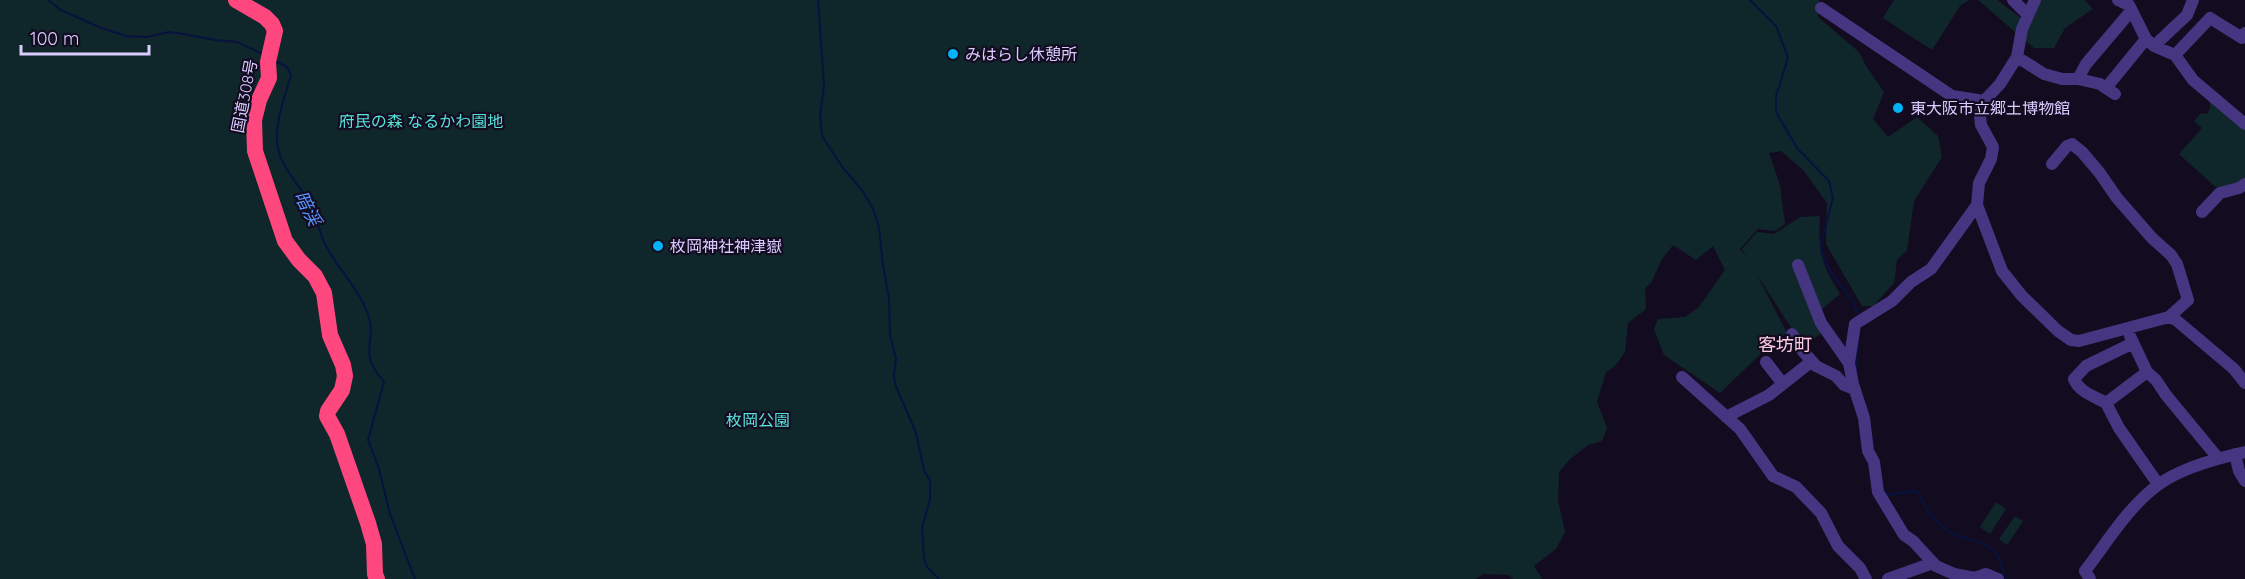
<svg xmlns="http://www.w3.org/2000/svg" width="2245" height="579" viewBox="0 0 2245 579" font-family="Quicksand,'Noto Sans JP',sans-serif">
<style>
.green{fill:#0f272b}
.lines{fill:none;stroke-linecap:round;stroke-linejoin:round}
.stream{stroke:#08123e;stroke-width:2}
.minor{stroke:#463681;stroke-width:12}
.highway{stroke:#ff477f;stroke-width:16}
.poi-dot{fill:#00b3f7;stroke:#130c21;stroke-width:2}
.labels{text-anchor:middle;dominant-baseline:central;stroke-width:4.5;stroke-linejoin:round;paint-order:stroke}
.poi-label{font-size:16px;fill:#daccff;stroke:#130c21;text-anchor:start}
.street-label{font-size:16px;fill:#daccff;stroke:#130c21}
.park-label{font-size:16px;fill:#55e2d7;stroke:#130c21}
.water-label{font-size:18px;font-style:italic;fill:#5a96ff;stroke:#130c21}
.neighbourhood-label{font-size:18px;fill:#ffcee4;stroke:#130c21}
</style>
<rect width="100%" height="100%" fill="#130c21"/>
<path class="green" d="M0 0H1819L1818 17 1859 52 1866 66 1884 92 1873 119 1888 137 1917 117 1938 136 1942 157 1914 201 1907 250 1897 260 1894 283 1873 306H1862L1826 244 1827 203 1804 171 1781 151 1769 153 1780 185 1785 224 1775 231 1758 229 1740 249 1746 256 1742 249 1757 232 1774 234 1800 217 1820 216C1818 254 1821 263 1840 294L1821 310 1822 333 1803 346 1757 275 1787 333 1772 343 1720 393 1664 355 1654 329 1658 319 1685 317 1699 307 1725 270 1713 246 1696 260 1673 245 1662 259 1651 283 1645 288 1646 309 1628 323 1625 352 1615 366 1606 372 1597 402 1607 428 1602 441 1588 445 1569 460 1559 472 1558 500 1565 532 1556 549 1534 566 1542 579H1513L1509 575 1484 574 1475 579H0Z
M1894 0H1969L1960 6 1932 50 1883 18Z
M1978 0H1997L2030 25 2034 12 2041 0H2085L2093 9 2065 28 2054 48H2034Z
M2213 99 2245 129V182L2219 190 2179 154 2202 128 2194 121 2201 113 2207 114 2210 109V102Z
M1996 502 2006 509 1990 534 1980 527Z
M2015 516 2023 521 2007 545 1999 539Z"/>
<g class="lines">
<path class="stream" d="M48 0 61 10 99 27 126 36 147 37 169 32 184 34 215 40 237 42 263 54
M818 0 824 85 820 116 822 136 843 168 862 190 873 209 879 227 883 266 889 298 890 335 896 359 894 374 895 384 916 433 924 470 930 481V499L922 528 924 559 927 567 939 579
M1750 0 1776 26 1788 58 1776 96V112L1797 148 1829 181 1833 198 1821 245 1824 260 1828 268 1854 303 1859 317
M274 60 287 67 291 75C285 96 276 119 277 142 279 167 300 184 311 206 318 219 319 235 327 248 340 271 358 288 368 314 378 343 356 350 384 382L368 440 379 469 390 514 415 579
M1856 370 1859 337
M1865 402 1870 422
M1883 488 1888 495 1913 491 1918 492C1925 509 1940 530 1958 536 1970 540 1983 541 1993 550 2001 557 2002 570 2006 579"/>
<path class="minor" d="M2013 0 2027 14
M2035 0 2022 29 2017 57 2000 84 1984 101 1980 116 1981 125 1993 147 1991 159 1979 183 1977 205 2002 271 2022 296 2058 331 2071 340 2079 341 2169 317 2176 320 2234 369 2245 383
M2118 0 2129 5 2146 39 2154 46 2175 55 2193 80 2245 124
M1821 8 1952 96 1984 101
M2154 46 2187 15 2193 0
M2175 55 2210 18 2242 38 2245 33
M2017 57 2044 74 2062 79H2078L2100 84 2115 94
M2078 79 2086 64 2131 11
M2106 88 2146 39
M2052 164 2067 146 2072 144 2082 152 2099 172 2117 198 2152 238 2171 255 2177 264 2188 300 2169 317
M2202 212 2220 193 2239 188 2245 184
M1798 265 1821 323 1849 363 1853 384 1864 418 1868 451 1874 462 1878 492 1904 535 1913 541 1936 566 1954 574 1975 578 1986 574 1998 579
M1792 334 1802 350 1816 366 1836 376 1844 385 1854 389
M2130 336 2147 372 2156 380 2166 395 2218 458
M2133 343 2086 366 2074 379C2079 392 2094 396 2106 403L2147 372
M1766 362 1783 384
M1849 363 1855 324 1892 301 1911 282 1931 269 1977 205
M1682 377 1740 429 1773 476 1796 487 1821 513 1838 546 1860 568 1866 579
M2106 403 2119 428 2158 484
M1726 417 1769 395 1812 361
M2235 454 2239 471 2245 481
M1888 579 1933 563
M2090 579 2085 571C2108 541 2128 507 2158 485 2180 468 2218 458 2245 452"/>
<path class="highway" d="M236 0 265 17 272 24 275 31 268 62 269 78 259 100 254 120 255 151 285 241 299 260 315 276 324 293 330 335 343 365 345 376 342 390 328 411 327 416 337 434 368 523 374 544 375 574 377 579"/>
</g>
<g class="poi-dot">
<circle cx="953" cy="54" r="6"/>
<circle cx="1898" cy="108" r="6"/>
<circle cx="658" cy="246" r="6"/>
</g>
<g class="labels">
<g class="poi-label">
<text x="965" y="54">みはらし休憩所</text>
<text x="1910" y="108">東大阪市立郷土博物館</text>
<text x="670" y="246">枚岡神社神津嶽</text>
</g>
<g class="street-label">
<text transform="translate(244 96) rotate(-79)">国道308号</text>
</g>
<g class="park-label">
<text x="421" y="121">府民の森 なるかわ園地</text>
<text x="758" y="420">枚岡公園</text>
</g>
<g class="water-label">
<text transform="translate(308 208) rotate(63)">暗渓</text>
</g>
<g class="neighbourhood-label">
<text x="1785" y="344">客坊町</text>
</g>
</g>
<path d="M21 45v9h128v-9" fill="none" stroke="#daccff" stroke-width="3"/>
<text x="30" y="45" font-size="18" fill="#daccff" stroke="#130c21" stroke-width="4.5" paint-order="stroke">100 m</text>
</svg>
